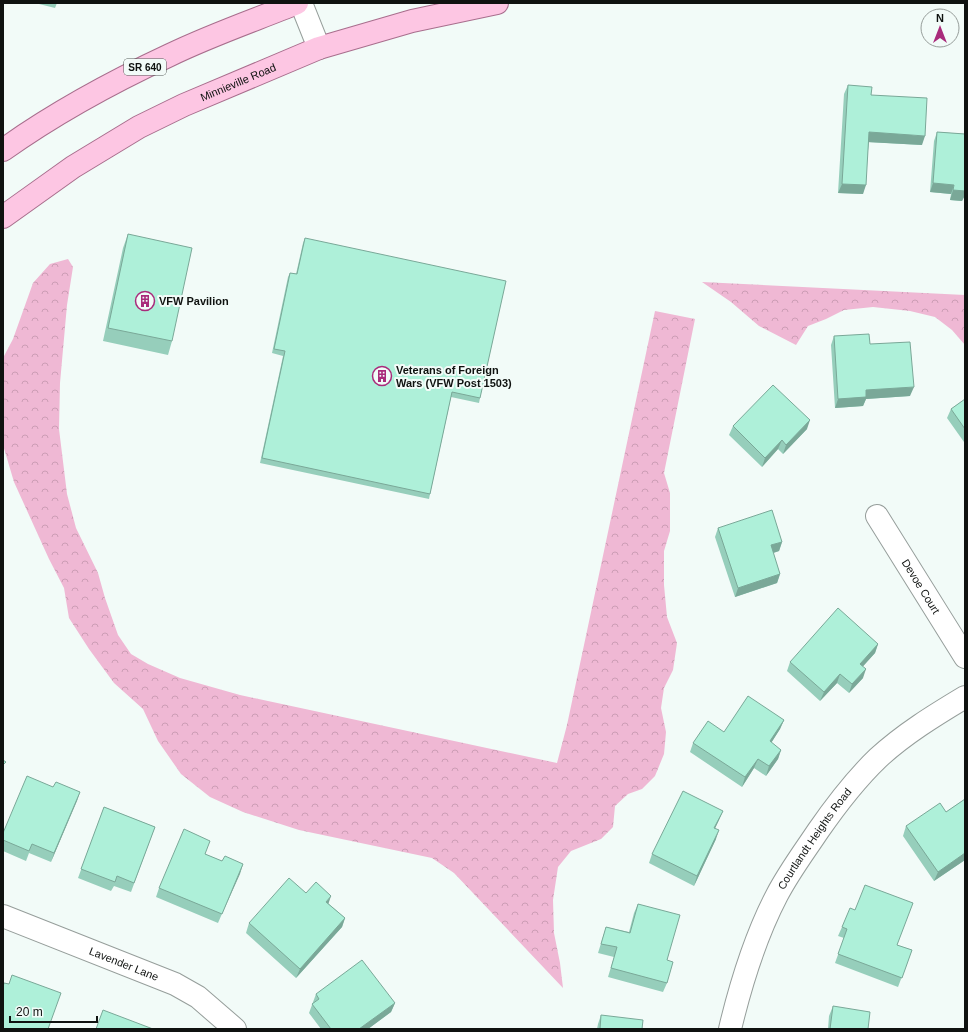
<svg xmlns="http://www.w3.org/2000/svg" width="968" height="1032" viewBox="0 0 968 1032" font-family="Arial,sans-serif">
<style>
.forest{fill:url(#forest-crowns)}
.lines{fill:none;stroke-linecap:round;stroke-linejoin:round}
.minor-casing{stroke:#969e9b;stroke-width:24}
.primary-casing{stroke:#a86e8d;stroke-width:24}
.minor{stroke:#fff;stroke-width:22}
.primary{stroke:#fdc6e3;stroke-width:22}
.wall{fill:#96cebb}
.shaded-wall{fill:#7aa898}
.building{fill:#aef0d9;stroke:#7aa898}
.labels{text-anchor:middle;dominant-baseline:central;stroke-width:4;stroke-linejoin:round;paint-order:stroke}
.shield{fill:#f2fbf8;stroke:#535856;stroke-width:1}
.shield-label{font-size:10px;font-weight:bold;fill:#0f1210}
.street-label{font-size:11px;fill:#0f1210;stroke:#f2fbf8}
.poi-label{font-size:11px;font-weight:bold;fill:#0f1210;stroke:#f2fbf8;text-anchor:start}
</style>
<defs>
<pattern id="forest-crowns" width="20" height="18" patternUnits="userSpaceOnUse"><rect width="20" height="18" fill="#efb8d4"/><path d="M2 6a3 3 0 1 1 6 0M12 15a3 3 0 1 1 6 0" fill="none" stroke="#cc9db5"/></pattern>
</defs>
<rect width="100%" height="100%" fill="#f2fbf8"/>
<path class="forest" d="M68 259 73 267 67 305 60 383 59 429 67 494 76 528 98 573 105 598 118 635 131 654 148 664 180 678 240 695 557 763 567 725 655 311 695 319 664 473 670 493V531L664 551V585L667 617 677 643 673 670 664 688 661 708 666 732 664 754 655 776 642 789 628 794 615 806 613 827 601 839 571 851 558 867 553 900 554 933 560 963 563 988 454 873 432 858 299 830 243 812 210 797 181 774 158 741 143 709 114 683 89 649 69 618 64 588 49 559 14 482 3 445V358L13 339 33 283 50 264Z
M702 282 965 295V345L952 330 935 317 910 311 873 307 844 310 826 319 808 326 796 345 759 326 731 302Z"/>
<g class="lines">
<defs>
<g id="minor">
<path d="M301 3 319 48"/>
<path id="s1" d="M877 516 965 657"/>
<path id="s2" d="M3 916 175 984 198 997 235 1029"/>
<path id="s3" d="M730 1029C741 983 755 937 777 895 789 872 804 852 818 831 836 805 855 780 878 758 904 734 935 715 965 697"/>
</g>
<g id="primary">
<path d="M3 150C55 113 112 82 170 55 211 35 255 20 297 3"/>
<path id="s4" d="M3 217 73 167 139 127 184 105 319 48 412 21 497 3"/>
</g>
</defs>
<use href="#minor" class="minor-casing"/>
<use href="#primary" class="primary-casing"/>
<use href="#minor" class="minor"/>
<use href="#primary" class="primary"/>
</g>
<path class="wall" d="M35 3H57L55 8Z
M848 85 871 95 922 145 869 142 863 194 838 193 844 94Z
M937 132 965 134V195L962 201 950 200 951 194 930 192 934 141Z
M128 234 172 341 168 355 103 341 123 248Z
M305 238 480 398 479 403 451 397 430 494 429 499 260 463 283 356 272 353 288 277 290 273 296 274 303 243Z
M834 336 870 344 910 396 866 399 863 406 835 408 831 345Z
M965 399V441L964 442 947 418 951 409Z
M733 426 807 429 783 454 778 449 762 467 729 435Z
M718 528 782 542 779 551 773 553 780 574 777 583 735 597 715 537Z
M878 644 875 653 863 666V678L849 693 837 683 820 701 787 671 790 662Z
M784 720 780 729 771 743 781 750 778 759 766 776 754 768 742 787 690 752 693 743Z
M53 787 80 792 51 862 29 853 26 861 3 851V833Z
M965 799V860L934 881 903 836 906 826 946 812Z
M104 807 155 827 131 892 114 886 111 891 78 878Z
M723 811 719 820 715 828 716 839 694 886 649 863 652 854Z
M205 854 222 861 243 864 218 923 156 897 159 888Z
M306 893 329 904 345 918 342 927 296 978 246 933 249 923Z
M638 904 667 960V983L663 992 608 977 614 957 598 953 606 927 629 932 634 913Z
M842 927 912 950 898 987 835 963 844 938 838 936Z
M316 994 395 1003 391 1012 368 1029H321L309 1013Z
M833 1006 868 1029H828L829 1016Z
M601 1015 642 1029H597L598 1024Z"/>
<path class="shaded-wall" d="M869 132 925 136 922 145 866 142Z
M933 183 954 185 951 194 930 192Z
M842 184 866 185 863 194 838 193Z
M965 189V195L962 201 950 200 953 190Z
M914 387 910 396 866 399 863 406 835 408 838 399 866 390Z
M810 420 807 429 783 454 786 445Z
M782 440 778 449 762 467 765 458Z
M782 542 779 551 767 555 771 545Z
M780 574 777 583 735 597 738 588Z
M878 644 875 653 857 673 860 664Z
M866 669 863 678 849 693 852 684Z
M840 674 837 683 820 701 824 692Z
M784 720 780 729 766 751 770 741Z
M781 750 778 759 766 776 769 766Z
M758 759 754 768 742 787 745 777Z
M80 792 77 801 51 862 54 853Z
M723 811 719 820 711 837 714 828Z
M719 830 716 839 694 886 697 876Z
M965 853V860L934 881 938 872Z
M243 864 240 874 218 923 222 914Z
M331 896 328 905 326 902Z
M345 918 342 927 296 978 300 969Z
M395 1003 391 1012 368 1029H359Z"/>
<path class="building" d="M848 85 872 87 871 95 927 98 925 136 869 132 866 185 842 184Z
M937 132 965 134V191L953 190 954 185 933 183Z
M128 234 192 248 172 341 108 328Z
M305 238 506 281 480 398 452 392 430 494 262 458 285 351 274 349 290 273 297 274Z
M869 334 870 344 910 342 914 387 866 390V397L838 399 834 336Z
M773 385 810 420 786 445 782 440 765 458 733 426Z
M965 399V429L951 409Z
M772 510 782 542 771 545 780 574 738 588 718 528Z
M838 608 878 644 860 664 866 669 852 684 840 674 824 692 790 662Z
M748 696 784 720 770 741 781 750 769 766 758 759 745 777 693 743 708 721 724 732Z
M3 760 6 762 3 765Z
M27 776 53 787 56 782 80 792 54 853 32 844 29 851 3 840V833Z
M683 791 723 811 714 828 719 830 697 876 652 854Z
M965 799V853L938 872 906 826 940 803 946 812Z
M104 807 155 827 134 883 117 876 115 882 81 869Z
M184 829 210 841 205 854 222 861 225 856 243 864 222 914 159 888Z
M289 878 306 893 316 882 331 896 326 902 345 918 300 969 249 923Z
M865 885 913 903 897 945 912 950 902 978 838 954 847 929 842 927 850 908 855 910Z
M638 904 680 915 667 960 673 962 667 983 611 968 617 947 601 944 606 927 630 933Z
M362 960 395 1003 359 1029H331L312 1004 319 999 316 994Z
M12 975 61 993 48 1029H3V987L4 983 9 984Z
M833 1006 870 1012 868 1029H830Z
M103 1010 153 1029H96Z
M601 1015 643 1020 642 1029H600Z"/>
<defs>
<symbol id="building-ring" viewBox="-11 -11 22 22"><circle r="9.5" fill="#f2fbf8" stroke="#a92b7b" stroke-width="1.5"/><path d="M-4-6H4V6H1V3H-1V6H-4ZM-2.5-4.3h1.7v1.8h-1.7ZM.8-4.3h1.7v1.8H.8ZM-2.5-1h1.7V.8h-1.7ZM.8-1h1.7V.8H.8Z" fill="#a92b7b"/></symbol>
</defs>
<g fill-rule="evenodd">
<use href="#building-ring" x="134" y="290" width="22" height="22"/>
<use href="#building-ring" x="371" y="365" width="22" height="22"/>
</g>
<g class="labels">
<rect class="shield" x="124" y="59" width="42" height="16" rx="3"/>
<g class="shield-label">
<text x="145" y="67">SR 640</text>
</g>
<g class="street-label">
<text stroke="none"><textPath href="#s4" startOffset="272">Minnieville Road</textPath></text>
<text stroke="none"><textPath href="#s1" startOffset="83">Devoe Court</textPath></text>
<text stroke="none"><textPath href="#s3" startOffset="210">Courtlandt Heights Road</textPath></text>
<text stroke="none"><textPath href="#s2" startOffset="130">Lavender Lane</textPath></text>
</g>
<g class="poi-label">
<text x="159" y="301">VFW Pavilion</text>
<text x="396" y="370">Veterans of Foreign<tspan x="396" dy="13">Wars (VFW Post 1503)</tspan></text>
</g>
</g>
<rect width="968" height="1032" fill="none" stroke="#0f1210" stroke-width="8"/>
<g transform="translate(940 28)"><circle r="19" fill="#f2fbf8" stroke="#979e9b"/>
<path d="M0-3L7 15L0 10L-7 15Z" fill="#a92b7b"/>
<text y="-6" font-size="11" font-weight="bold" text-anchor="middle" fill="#0f1210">N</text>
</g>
<path d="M10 1016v6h87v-6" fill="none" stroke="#0f1210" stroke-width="2"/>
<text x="16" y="1016" font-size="12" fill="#0f1210" stroke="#f2fbf8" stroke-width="3" paint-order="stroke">20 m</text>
</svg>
